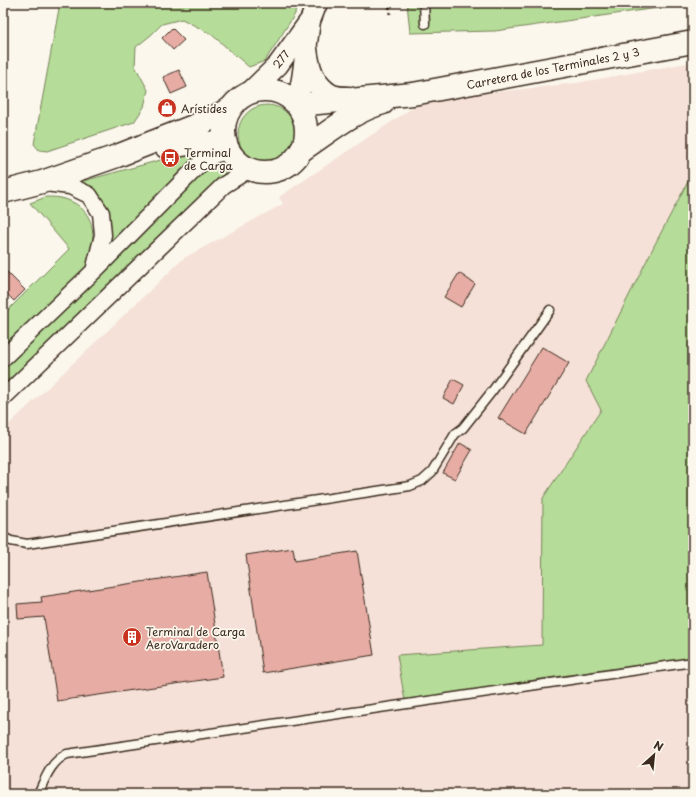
<svg xmlns="http://www.w3.org/2000/svg" width="696" height="797" viewBox="0 0 696 797" font-family="'Playpen Sans',sans-serif">
<style>
.built{fill:#f5e1d7}
.green{fill:#b5dc98;stroke:#78835b}
.building{fill:#e7ada5;stroke:#3b2a1e}
.lines{fill:none;stroke-linecap:round;stroke-linejoin:round}
.service-casing{stroke:#3b2a1e;stroke-width:11}
.minor-casing{stroke:#3b2a1e;stroke-width:19}
.tertiary-casing{stroke:#3b2a1e;stroke-width:23}
.primary-casing{stroke:#3b2a1e;stroke-width:25}
.service{stroke:#fbf7ec;stroke-width:8}
.minor{stroke:#fbf7ec;stroke-width:16}
.tertiary{stroke:#fbf7ec;stroke-width:20}
.primary{stroke:#fbf7ec;stroke-width:22}
.rail{stroke:#3b2a1e;stroke-width:3;stroke-dasharray:6 3;stroke-linecap:butt}
.labels{text-anchor:middle;dominant-baseline:central;stroke-width:3.5;stroke-linejoin:round;paint-order:stroke}
.street-label{font-size:11px;fill:#3b2a1e;stroke:#fbf7ec}
.poi-label{font-size:11px;fill:#3b2a1e;stroke:#fbf7ec;text-anchor:start}
</style>
<rect width="100%" height="100%" fill="#fbf7ec"/>
<filter id="ink" filterUnits="userSpaceOnUse"><feTurbulence type="fractalNoise" baseFrequency=".025" numOctaves="2"/><feDisplacementMap in="SourceGraphic" scale="8" xChannelSelector="R" yChannelSelector="G"/><feConvolveMatrix kernelMatrix="1 2 1 2 8 2 1 2 1" color-interpolation-filters="sRGB"/></filter>
<g filter="url(#ink)">
<path class="built" d="M693 62V794H3V430L184 258 283 204 279 197 424 100 576 83Z"/>
<path class="green" d="M60 3H296L295 14 265 61 249 67 211 34 182 19 162 24 151 35 136 47 135 66 148 90 144 107 134 122 47 151 39 150 34 144Z
M407 3H693L495 31 410 33Z
M238 134a29 29 0 1 1 58 0a29 29 0 1 1-58 0Z
M201 149 107 249C117 210 105 205 76 183Z
M216 161H221L225 165 226 171 223 176 56 335 3 391V366L108 266 210 165Z
M693 172V660L405 701 397 655 542 645 543 498 601 410 586 381 655 244Z
M46 197C52 197 59 197 65 199 100 210 97 246 83 273L8 346 3 341V315L69 249 30 203Z"/>
<path class="building" d="M172 28 184 40 173 50 162 38Z
M179 70 187 87 171 94 163 77Z
M3 268 25 290 14 301 3 290Z
M459 273 475 284 461 307 444 297Z
M542 347 569 363 526 434 498 418Z
M453 379 464 385 454 404 443 398Z
M460 443 472 450 455 479 443 473Z
M293 548 295 561 357 551 374 655 263 673 246 555Z
M207 572 223 677 57 701 44 617 18 619 17 604 42 602 41 597Z"/>
<g class="lines">
<defs>
<path id="service" d="M424 3 425 24
M3 537 11 541 27 544 410 486 422 481 432 472 455 434 463 428 493 390 550 310
M38 794C45 779 51 761 67 754L693 662"/>
<path id="minor" d="M45 183 70 186 89 195 101 213 103 235 94 271
M3 358 94 271 201 163 213 155 228 151
M3 398 224 185 248 170"/>
<path id="tertiary" d="M248 94 278 65 309 22
M297 105 302 79 310 21 317 3"/>
<path id="primary" d="M306 49C308 67 313 85 330 95 336 98 343 98 349 98
M224 131a41 41 0 1 1 82 0a41 41 0 1 1-82 0Z
M297 105 413 94 693 42
M166 147 203 142 226 145
M302 150C328 133 353 111 383 103
M3 192 42 182 117 156 209 120 231 108"/>
</defs>
<use href="#service" class="service-casing"/>
<use href="#minor" class="minor-casing"/>
<use href="#tertiary" class="tertiary-casing"/>
<use href="#primary" class="primary-casing"/>
<use href="#service" class="service"/>
<use href="#minor" class="minor"/>
<use href="#tertiary" class="tertiary"/>
<use href="#primary" class="primary"/>
<path class="rail" d="M389 3 390 14"/>
</g>
</g>
<defs>
<symbol id="shop-disc" viewBox="-11 -11 22 22"><circle r="9.5" fill="#c8321e" stroke="#fbf7ec"/><path d="M-5-2.5h2.3a2.7 3.5 0 0 1 5.4 0H5L5.5 6h-11ZM-1.5-2.5h3a1.5 2.3 0 0 0-3 0Z" fill="#fff"/></symbol>
<symbol id="bus-disc" viewBox="-11 -11 22 22"><circle r="9.5" fill="#c8321e" stroke="#fbf7ec"/><path d="M-5-6H5V4H4V6H2V4H-2V6H-4V4H-5ZM-3.5-4V0h7V-4ZM-3.5 1.2v1.5H-2V1.2ZM2 1.2v1.5H3.5V1.2Z" fill="#fff"/></symbol>
<symbol id="building-disc" viewBox="-11 -11 22 22"><circle r="9.5" fill="#c8321e" stroke="#fbf7ec"/><path d="M-4-6H4V6H1V3H-1V6H-4ZM-2.5-4.3h1.7v1.8h-1.7ZM.8-4.3h1.7v1.8H.8ZM-2.5-1h1.7V.8h-1.7ZM.8-1h1.7V.8H.8Z" fill="#fff"/></symbol>
</defs>
<g fill-rule="evenodd">
<use href="#shop-disc" x="156" y="97" width="22" height="22"/>
<use href="#bus-disc" x="159" y="147" width="22" height="22"/>
<use href="#building-disc" x="121" y="626" width="22" height="22"/>
</g>
<g class="labels">
<g class="street-label">
<text transform="translate(281 59) rotate(-52)">277</text>
<text transform="translate(553 68) rotate(-11)">Carretera de los Terminales 2 y 3</text>
</g>
<g class="poi-label">
<text x="181" y="108">Arístides</text>
<text x="184" y="152">Terminal<tspan x="184" dy="13">de Carga</tspan></text>
<text x="146" y="631">Terminal de Carga<tspan x="146" dy="13">AeroVaradero</tspan></text>
</g>
</g>
<rect width="696" height="797" fill="none" stroke="#fbf7ec" stroke-width="16"/>
<rect x="8" y="8" width="680" height="781" fill="none" stroke="#3b2a1e" stroke-width="1.5" filter="url(#ink)"/>
<g transform="translate(654 755) rotate(27)" stroke="#fbf7ec" stroke-width="3" paint-order="stroke">
<path d="M0-3L7 15L0 10L-7 15Z" fill="#3b2a1e"/>
<text y="-6" font-size="11" font-weight="bold" text-anchor="middle" fill="#3b2a1e">N</text>
</g>
</svg>
